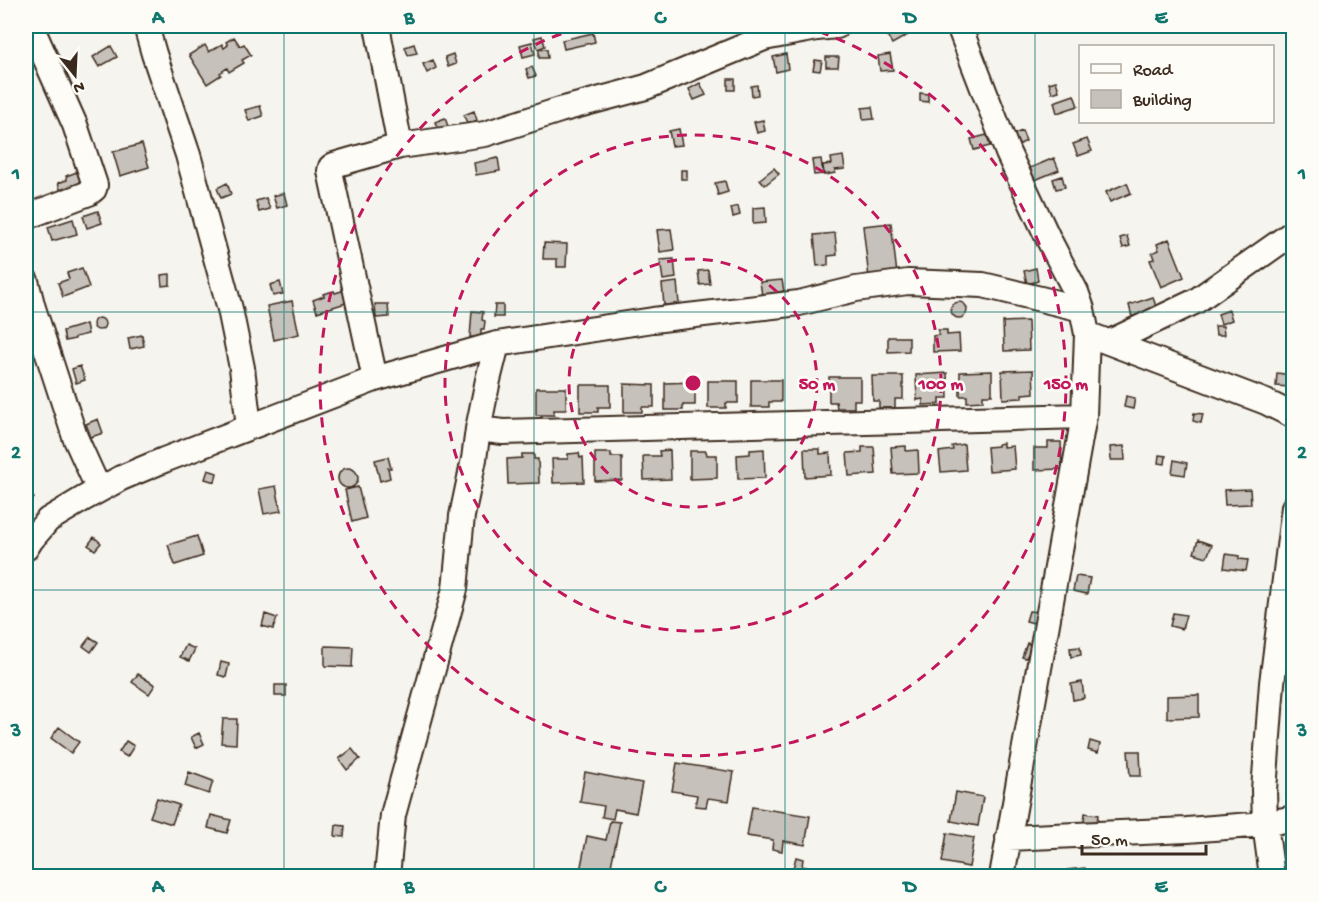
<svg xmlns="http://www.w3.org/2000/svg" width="1319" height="902" viewBox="0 0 1319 902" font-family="'Gochi Hand',sans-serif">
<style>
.building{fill:#c7c1bb;stroke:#3b2a1e;stroke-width:1.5}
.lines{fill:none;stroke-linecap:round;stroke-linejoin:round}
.minor-casing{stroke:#3b2a1e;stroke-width:28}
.minor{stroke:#fdfcf7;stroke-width:24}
.grid{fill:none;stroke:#0f766e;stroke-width:1.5;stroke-opacity:0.55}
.ring{fill:none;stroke:#c2185b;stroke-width:3;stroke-dasharray:10 8}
.centre{fill:#c2185b;stroke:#fdfcf7;stroke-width:3}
.ring-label{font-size:18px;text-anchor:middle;font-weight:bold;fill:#c2185b;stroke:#fdfcf7;stroke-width:5;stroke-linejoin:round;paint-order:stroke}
.neatline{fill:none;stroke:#0f766e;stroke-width:2}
.grid-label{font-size:20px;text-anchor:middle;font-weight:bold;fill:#0f766e}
</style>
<rect width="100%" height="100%" fill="#f5f4ee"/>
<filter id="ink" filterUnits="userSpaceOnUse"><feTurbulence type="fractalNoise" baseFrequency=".0167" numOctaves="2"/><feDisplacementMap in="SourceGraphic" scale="12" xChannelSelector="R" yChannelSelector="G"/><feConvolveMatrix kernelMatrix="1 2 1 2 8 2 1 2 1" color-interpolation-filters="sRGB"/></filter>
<g filter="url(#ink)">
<path class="building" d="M902 26 908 35 892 44 887 35Z
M593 33 595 42 564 49 562 40Z
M542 36 545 46 538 49 534 38Z
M234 37 240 46 244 44 251 55 242 60 244 63 229 72 227 68 220 73 221 75 207 84 189 55 205 45 209 52 222 44 224 48 228 45 226 42Z
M532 42 535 54 523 57 520 45Z
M414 44 417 53 408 55 405 47Z
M111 46 117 57 99 67 93 57Z
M539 49H547L548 58H539Z
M453 54 456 64 448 67 445 57Z
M786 54 788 69 776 72 773 57Z
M890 54 893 70 880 71 878 56Z
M826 57H839L838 67H826Z
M433 60 436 68 427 73 423 64Z
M815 60 822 61 820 71 813 70Z
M532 67 536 76 529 78 526 69Z
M728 79H735V90H728Z
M1056 81 1059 91 1052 93 1049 83Z
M700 83 706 95 694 100 689 89Z
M757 85 758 95 752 96 751 86Z
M920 93 928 94V102L920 101Z
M1074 95 1078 106 1057 113 1054 102Z
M260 106 263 116 249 121 245 110Z
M872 107 874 119 863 120 862 108Z
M474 111 477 120 467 124 464 115Z
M445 118 449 129 439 132 435 122Z
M763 120 765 131 757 133 754 122Z
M679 129 682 145 672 146 669 131Z
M1022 131 1026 141 1017 146 1012 135Z
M987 135 990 146 974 150 971 139Z
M1087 139 1092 151 1078 156 1073 144Z
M142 144 149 167 120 176 113 152Z
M843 156 845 169 835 170V173L824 175 823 165 832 164 831 158Z
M498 158 500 171 476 175 474 163Z
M1054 158 1059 170 1035 180 1030 168Z
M821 159 823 174 814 175 812 160Z
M774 168 779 174 765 185 760 179Z
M681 170H687V179H681Z
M77 172 83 188 62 195 58 183 67 180 66 176Z
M1062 176 1065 187 1056 189 1053 179Z
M725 181 728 192 718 195 715 183Z
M227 183 231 194 221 198 217 188Z
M1127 183 1131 193 1110 202 1106 192Z
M284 193 287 205 277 208 273 196Z
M266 198 270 209 259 212 256 201Z
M738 206 740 215 733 217 731 208Z
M765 207 766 223 753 224V208Z
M98 211 102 223 87 228 83 216Z
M73 219 77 234 52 241 48 227Z
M891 223 897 274 869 278 863 226Z
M671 229 674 250 660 252 657 230Z
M835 233 837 255 828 256V265L817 266 814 235Z
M1127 236 1130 246 1123 248 1120 238Z
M1169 239 1184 277 1161 287 1150 260 1154 259 1152 253 1159 250 1157 244Z
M544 243 567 244 566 267H557V259H543Z
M674 259 676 278 663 280 660 260Z
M82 268 89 287 63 297 58 283 69 279 67 273Z
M1036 268 1038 281 1027 284 1024 271Z
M708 270 710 284 700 285 698 271Z
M170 274V285L162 286 161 275Z
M782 280 784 291 762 295 760 282Z
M280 282 283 294 273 296 270 285Z
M677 282 679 304 664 305 662 284Z
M345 290 349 302 317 312 313 300 324 296 323 294 334 291 335 293Z
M1153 297 1157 310 1132 317 1129 305Z
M292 301 299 334 274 340 267 306Z
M951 310a8 8 0 1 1 16 0a8 8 0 1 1-16 0Z
M375 304H388L389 317 376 318Z
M495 305H503V317H494Z
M1229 310 1232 320 1221 324 1218 314Z
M472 311 483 312 482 320 485 321 484 329H481V338L470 337Z
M93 324a6 6 0 1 1 12 0a6 6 0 1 1-12 0Z
M1028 321 1029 350 1004 351 1003 322Z
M86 324 88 334 75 337V339L65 341 63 331Z
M1215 326H1223L1224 335H1216Z
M938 330H947V335L959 334 960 351 933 352V336L939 335Z
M142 335 144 346 130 349 128 338Z
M888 337H909V351L888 352Z
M80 366 85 380 76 383 72 369Z
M1033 370 1034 393 1022 394V398L1003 399 1002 371Z
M992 371V395H983V401L967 402V396H960V372Z
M947 373 948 398H940V404L923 405V399L917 400 916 375Z
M1277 373 1291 375 1290 387 1276 386Z
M872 376H903V399H895V408H879V401H873Z
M829 377H860V400H854V408H837L836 402H829Z
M751 380H781V402H769V407H751Z
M708 381H738V403H726V408H708Z
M695 382V405H683V410H665V383Z
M624 384 654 385V407H642V412H624Z
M580 385H610V407H598V412H580Z
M536 388H566V410H554V415H536Z
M1126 396 1135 398 1133 409 1124 407Z
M1194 413 1203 414 1201 423 1193 421Z
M98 419 103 433 91 437 86 424Z
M1048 442H1061L1062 469 1034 470V448H1048Z
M1003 443V447L1013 446 1015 469 989 471 987 447 998 446V444Z
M964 444 966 470 941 472 939 452 953 450 952 446Z
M906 446V451L918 450 919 473 893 474 891 447Z
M1124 446 1125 460H1111L1110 447Z
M862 447H874L876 474 849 476 847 453 862 452Z
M764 449 765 478 738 479 737 455 750 454V450Z
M804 449H820V454L830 453 831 475 805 477Z
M670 450 671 479 644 480 643 456H660L659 451Z
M690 451H706L707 455H717V478L690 479Z
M579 453 580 458 583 457 584 482 553 483 552 459H568V454Z
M595 453H611V457H622V480L595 481Z
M522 454H534V459H538L539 483 508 484 507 459 522 458Z
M1159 455 1166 456 1165 464 1158 463Z
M388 457 391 468H388L390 478 380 481 375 460Z
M1174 460 1187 463 1185 475 1172 473Z
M338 478a10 10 0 1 1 20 0a10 10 0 1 1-20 0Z
M208 470 217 473 215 482 205 479Z
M26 486 30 490 28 492 34 498 29 504 26 501Z
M276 486 281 511 264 514 259 489Z
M358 487 366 518 352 522 345 490Z
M1250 489 1251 504 1225 505 1224 490Z
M197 536 203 556 175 565 168 545Z
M94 537 101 543 95 550 88 545Z
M1198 540 1212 545 1207 557 1194 553Z
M1226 554 1239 556V559L1248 560 1246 571 1224 568Z
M1076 576 1090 578 1087 594 1073 591Z
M26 598 33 602 27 612H26Z
M1029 611 1037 612 1034 623 1026 621Z
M1173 613 1186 615 1182 629 1170 626Z
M265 614 277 618 273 629 262 626Z
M90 637 98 642 91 652 83 646Z
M1027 643 1032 645 1026 658 1022 657Z
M186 645 195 649 189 661 180 657Z
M325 646 353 647 352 667 325 666Z
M1080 647 1081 655 1071 657 1070 648Z
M221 662 229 664 226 677 218 675Z
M138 674 155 685 149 694 132 682Z
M1082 682 1084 698 1073 700 1071 684Z
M275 685H286V696H275Z
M1199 695V717L1167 718V696Z
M223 719H237L236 744 221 743Z
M59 727 79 742 71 753 51 738Z
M199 733 204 744 196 748 191 737Z
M126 741 134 746 127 757 119 752Z
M1090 741 1100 744 1098 753 1088 750Z
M352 749 360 759 347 770 339 759Z
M1128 751H1140L1141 776H1130Z
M677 763 734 772 729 801 708 798 706 807 695 806 697 795 672 791Z
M189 772 213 781 209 794 185 786Z
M585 772 642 783 636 813 615 809 613 819 602 817 604 806 580 802Z
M956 792 983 797 978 826 951 821Z
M157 798 179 805 172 824 150 817Z
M752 807 810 816 805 845 783 841 782 851 772 849 773 840 747 836Z
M1085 813 1098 815 1096 830 1083 828Z
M211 815 231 820 227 833 208 828Z
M610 821 620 822 609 876H579L587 836 606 840Z
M336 825 345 826 344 837 335 836Z
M947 833 974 838 969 867 942 862Z
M796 857 803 859 802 866 810 868 808 876 801 875V876H791Z
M1085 868 1086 876H1068L1067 870Z"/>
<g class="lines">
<defs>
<path id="minor" d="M146 26 154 54 188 155 230 309 242 368 249 427
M377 26 400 146
M959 26 1008 153 1050 242 1076 292 1082 309 1087 334 1084 416 1002 876
M26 217 89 193 94 189 95 185 75 125 31 26
M26 281 33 308 26 311
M33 308 75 437 99 490
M1087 334 1266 402 1294 416
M1110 342 1196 301 1294 232
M375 379 330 171 331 167 334 165 400 146 485 134 560 110 646 87 764 38 817 28 837 26
M478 429 503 432 1084 416
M26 548 31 540 48 520 83 499 121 478 164 460 375 379 497 344 653 320 799 303 856 289 908 282 983 285 1082 309
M1008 838 1187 830 1265 824 1294 818
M387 876 393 815 455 589 462 516 474 459 478 429 488 380 497 344
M1272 876 1265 824 1264 790 1272 683 1294 507"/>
</defs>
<use href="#minor" class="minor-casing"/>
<use href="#minor" class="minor"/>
</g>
</g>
<path class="grid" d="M284 26V876M534 26V876M785 26V876M1035 26V876M26 312H1294M26 590H1294"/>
<g class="ring">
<circle cx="693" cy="383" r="124"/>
<circle cx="693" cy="383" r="248"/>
<path d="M802 26A373 373 0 1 1 584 26"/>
</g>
<circle cx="693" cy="383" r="9" class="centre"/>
<g class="ring-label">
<text x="817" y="389">50 m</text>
<text x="941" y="389">100 m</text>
<text x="1066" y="389">150 m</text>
</g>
<rect width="1319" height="902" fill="none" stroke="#fdfcf7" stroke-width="66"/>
<rect x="1079" y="45" width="195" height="78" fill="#fdfcf7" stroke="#afa8a0" stroke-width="1.5"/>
<rect x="1091" y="64" width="30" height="9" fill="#fdfcf7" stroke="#afa8a0" stroke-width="1.5"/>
<text x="1133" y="75" font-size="18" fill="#3b2a1e">Road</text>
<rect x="1091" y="90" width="30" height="18" fill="#c7c1bb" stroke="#afa8a0" stroke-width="1.5"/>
<text x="1133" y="105" font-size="18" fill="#3b2a1e">Building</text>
<g transform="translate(75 75) rotate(162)" stroke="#fdfcf7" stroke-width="4.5" paint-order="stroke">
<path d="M0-4.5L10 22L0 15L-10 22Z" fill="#3b2a1e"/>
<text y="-9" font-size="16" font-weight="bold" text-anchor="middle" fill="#3b2a1e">N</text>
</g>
<path d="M1082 845v9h124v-9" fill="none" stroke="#3b2a1e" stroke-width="3"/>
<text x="1091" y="845" font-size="18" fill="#3b2a1e" stroke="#fdfcf7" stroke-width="4.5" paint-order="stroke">50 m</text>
<rect x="33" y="33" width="1253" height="836" class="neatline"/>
<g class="grid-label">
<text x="158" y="23">A</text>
<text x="409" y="23">B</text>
<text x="660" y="23">C</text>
<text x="910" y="23">D</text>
<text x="1161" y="23">E</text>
<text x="16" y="179">1</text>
<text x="1302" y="179">1</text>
<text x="16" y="458">2</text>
<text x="1302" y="458">2</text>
<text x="16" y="736">3</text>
<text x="1302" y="736">3</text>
<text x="158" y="892">A</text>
<text x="409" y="892">B</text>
<text x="660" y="892">C</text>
<text x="910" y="892">D</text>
<text x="1161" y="892">E</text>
</g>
</svg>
